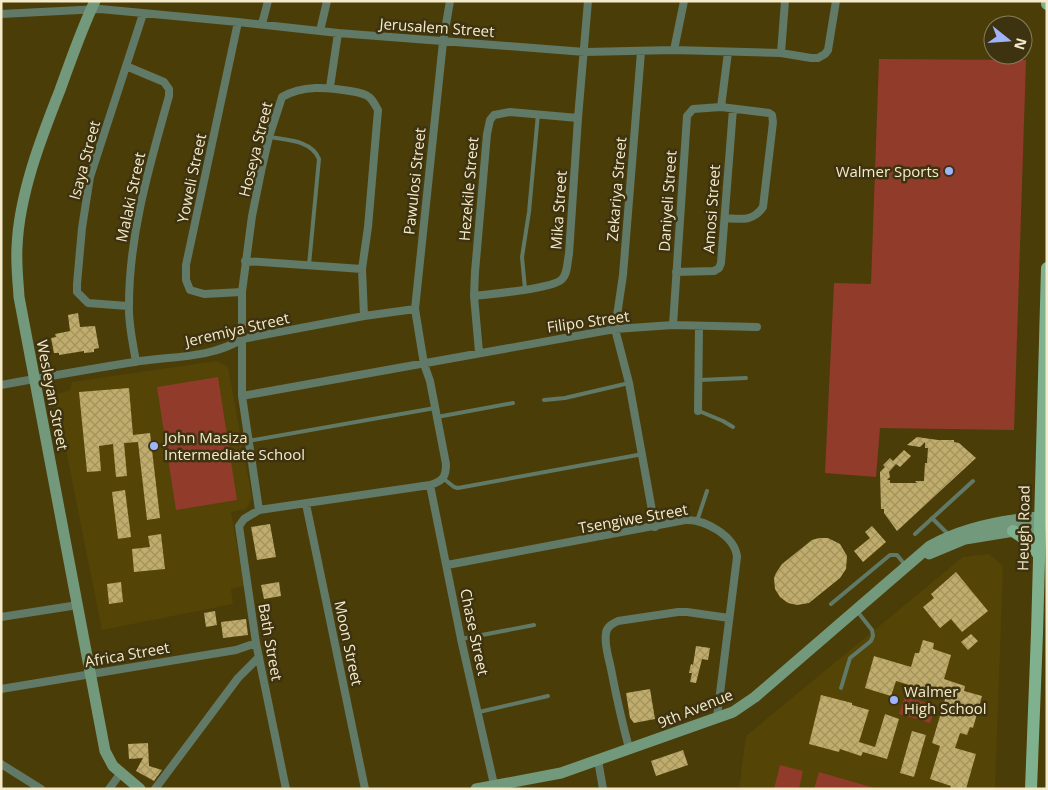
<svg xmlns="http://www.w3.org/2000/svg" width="1048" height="790" viewBox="0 0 1048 790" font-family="'Open Sans',sans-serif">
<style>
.built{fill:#544405}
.green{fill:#913b2b}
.building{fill:url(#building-cross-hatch)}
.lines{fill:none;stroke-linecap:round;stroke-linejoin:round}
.lane{stroke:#617967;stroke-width:4}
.street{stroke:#617967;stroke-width:8}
.secondary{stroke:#73997d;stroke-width:11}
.primary{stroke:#80b18e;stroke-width:12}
.poi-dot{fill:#a0b3fd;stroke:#3d3311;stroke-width:2}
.labels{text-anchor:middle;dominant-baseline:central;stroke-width:5;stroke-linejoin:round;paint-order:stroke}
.street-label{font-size:15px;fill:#f5ebcb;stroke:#3d3311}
.poi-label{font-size:15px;fill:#f5ebcb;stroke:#3d3311;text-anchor:start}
</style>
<defs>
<pattern id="building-cross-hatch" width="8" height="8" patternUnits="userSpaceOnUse" patternTransform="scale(1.25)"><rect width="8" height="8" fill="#c0ac6b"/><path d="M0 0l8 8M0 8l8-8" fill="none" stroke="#a29260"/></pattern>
</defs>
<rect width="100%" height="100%" fill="#4b3d08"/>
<path class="built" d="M216 361 228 367 252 498 246 509 231 512 244 586 231 589 233 604 102 630 55 395 70 390 72 382Z
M989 554 1003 566 995 789H739L746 736 963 557Z"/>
<path class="green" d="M879 59 1026 60 1014 430 880 428 876 477 825 473 834 283 871 284Z
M218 377 237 500 176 510 157 387Z
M905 696 936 706 930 723 899 714Z
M780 765 803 771 799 789H774Z
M819 772 878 789H814Z"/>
<path class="building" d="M78 313 80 327 95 326 99 348 94 349V352L84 353V351L59 355V353H54L51 338 56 337 55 334 70 331 68 315Z
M129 388 133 435 150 433 160 518 147 520 138 442 124 443 127 476 116 477 113 444 99 446 101 471 87 472 79 392Z
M917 437 938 440H954V442L959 443 976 458 897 531 884 513V509H881L880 472 885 467 883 465 890 458 893 461 904 450 911 456 900 467 896 464 889 472 890 477 887 480H890V483H917L915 481H924L925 463H927L928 448H925V442L920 447 907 445Z
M125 490 131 537 118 539 112 492Z
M270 524 276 557 257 560 251 527Z
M872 526 886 542 863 562 854 551 870 538 865 532Z
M161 534 165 569 134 572 132 549 150 547 148 536Z
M819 538H828L840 544 847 556 846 569 840 578 809 603 797 605 788 603 780 597 775 589 774 578 776 573 782 564 812 540Z
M956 572 988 611 962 632 951 619 940 628 923 607 934 598 931 594Z
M121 582 123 602 109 604 107 584Z
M279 582 281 596 264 599 261 585Z
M215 611 217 625 206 627 204 613Z
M246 619 248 635 223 638 221 622Z
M971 634 978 641 968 650 961 642Z
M923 640 934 643 933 649 951 655 944 679 965 686 964 691 982 696 973 728 970 727 967 735 960 733 955 748 976 754 966 789H950L951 786 930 779 940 746 932 743 946 696 896 681 891 696 865 688 874 656 911 667 915 653H919Z
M696 646 710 648 708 660 702 659 696 683 690 682 692 673H689L691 664 693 665Z
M650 689 655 719 634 723 630 718 626 693Z
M821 695 852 703V705L869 710 859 742 875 747 885 714 899 719 887 759 863 752 861 756 840 749 839 752 809 744Z
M912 731 926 735 914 777 900 773Z
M148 743 149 766 162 770 154 781 136 771 143 758 129 759 128 744Z
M683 750 688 765 656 776 651 761Z"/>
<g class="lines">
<path class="lane" d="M269 137C286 140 312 140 319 159L309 265
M525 289 522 257 529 212 538 114
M699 380 746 378
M544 400 565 398 629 383
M699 411 723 421 733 427
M437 417 513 403
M248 441 435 408
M444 479 454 487 458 488 643 454
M932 518 949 535
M697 521 707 491
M915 534 973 481
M831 604 890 555H897L906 566
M461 639 534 625
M841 688 850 658 871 641 873 636 872 630 857 611
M479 712 548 696"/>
<path class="street" d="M1 14 100 9 238 22 338 33 585 52 674 50 781 53 811 58H818L825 54 828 50 836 1
M238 22 186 265V280L190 290 204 294 242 292
M262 24 268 1
M320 31 327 1
M674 50 684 1
M641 52 623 275 615 329 629 383 655 527
M781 53 785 1
M126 66 164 82 169 89V96C150 164 129 233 129 305 128 323 133 343 136 362
M330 87 338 33
M721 107 728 52
M245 261 362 269
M676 272 714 271 719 268 721 263 733 109
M474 296C491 294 550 289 561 280 568 275 567 262 569 254L578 118 588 1
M128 306 88 303 77 292V284L82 228 90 177 143 14
M673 325 687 116 693 109 721 107 769 113 772 115 773 122 763 207C753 222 741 219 725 218
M479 352 474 296 475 272 487 134 490 120 494 115 510 112 578 118
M1 385C45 377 90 369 134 362 170 356 210 359 242 339L364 316 415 309
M242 396 615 329 673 325 757 327
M698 411 699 326
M430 485 461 639 495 789
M306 504 365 789
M259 510 242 396V292L252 216 262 167 269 137 282 97C303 85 327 87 350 91 356 92 364 93 369 97 373 100 375 105 378 110L368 227 362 269 364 316
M447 565 685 520C705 519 735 536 737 557L717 717
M1 617 78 605
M1 689 236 650 256 643
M629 748C622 722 616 695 611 669 609 658 604 645 606 634 606 627 612 624 618 621L678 612H687L729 618
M598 760 603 789
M1 764 41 789
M109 789 120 774
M155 789 238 678 259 657
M286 789 256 643 239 526 244 519 259 510 430 485C443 481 446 477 446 464L430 381 424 364 415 309 443 42 450 1"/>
<path class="secondary" d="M95 1C81 30 71 60 60 90 41 138 19 195 17 247 16 264 18 280 19 297L105 751 113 766 140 789
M929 554 965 539 1039 527
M476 789 561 773 733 712 755 697 930 546C962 528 1003 520 1039 517"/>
<path class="primary" d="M1047 1V4
M1013 531 1028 541 1039 555
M1031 789 1037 633 1047 268"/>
</g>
<g class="poi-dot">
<circle cx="949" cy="171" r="5"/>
<circle cx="154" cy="446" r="5"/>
<circle cx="894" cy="700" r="5"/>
</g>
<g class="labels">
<g class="street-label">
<text transform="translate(437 27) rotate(4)">Jerusalem Street</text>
<text transform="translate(255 149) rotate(-76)">Hoseya Street</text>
<text transform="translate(84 160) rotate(-75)">Isaya Street</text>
<text transform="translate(191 178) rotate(-78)">Yoweli Street</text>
<text transform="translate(414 181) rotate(-84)">Pawulosi Street</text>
<text transform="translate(468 189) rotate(-85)">Hezekile Street</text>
<text transform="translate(616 189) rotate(-85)">Zekariya Street</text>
<text transform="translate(130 197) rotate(-78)">Malaki Street</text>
<text transform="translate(667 201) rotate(-86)">Daniyeli Street</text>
<text transform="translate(711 209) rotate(-86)">Amosi Street</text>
<text transform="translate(558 210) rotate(-86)">Mika Street</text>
<text transform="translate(588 321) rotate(-8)">Filipo Street</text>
<text transform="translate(237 329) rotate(-13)">Jeremiya Street</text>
<text transform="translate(53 395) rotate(79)">Wesleyan Street</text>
<text transform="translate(633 518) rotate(-10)">Tsengiwe Street</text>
<text transform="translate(1023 528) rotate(-89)">Heugh Road</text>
<text transform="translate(475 632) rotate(78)">Chase Street</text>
<text transform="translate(271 642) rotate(80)">Bath Street</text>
<text transform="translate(349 643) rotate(78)">Moon Street</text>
<text transform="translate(127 654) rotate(-10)">Africa Street</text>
<text transform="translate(695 708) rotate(-22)">9th Avenue</text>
</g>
<g class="poi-label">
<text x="939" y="171" text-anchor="end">Walmer Sports</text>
<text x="164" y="437">John Masiza<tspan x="164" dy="17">Intermediate School</tspan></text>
<text x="904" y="691">Walmer<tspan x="904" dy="17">High School</tspan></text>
</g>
</g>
<rect width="1048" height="790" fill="none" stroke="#f5ebcb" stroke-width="5"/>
<g transform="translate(1008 40) rotate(107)"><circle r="24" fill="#3d3311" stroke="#877d5b"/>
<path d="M0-4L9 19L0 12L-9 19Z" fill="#a0b3fd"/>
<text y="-8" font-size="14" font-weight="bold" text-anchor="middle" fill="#f5ebcb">N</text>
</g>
</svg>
